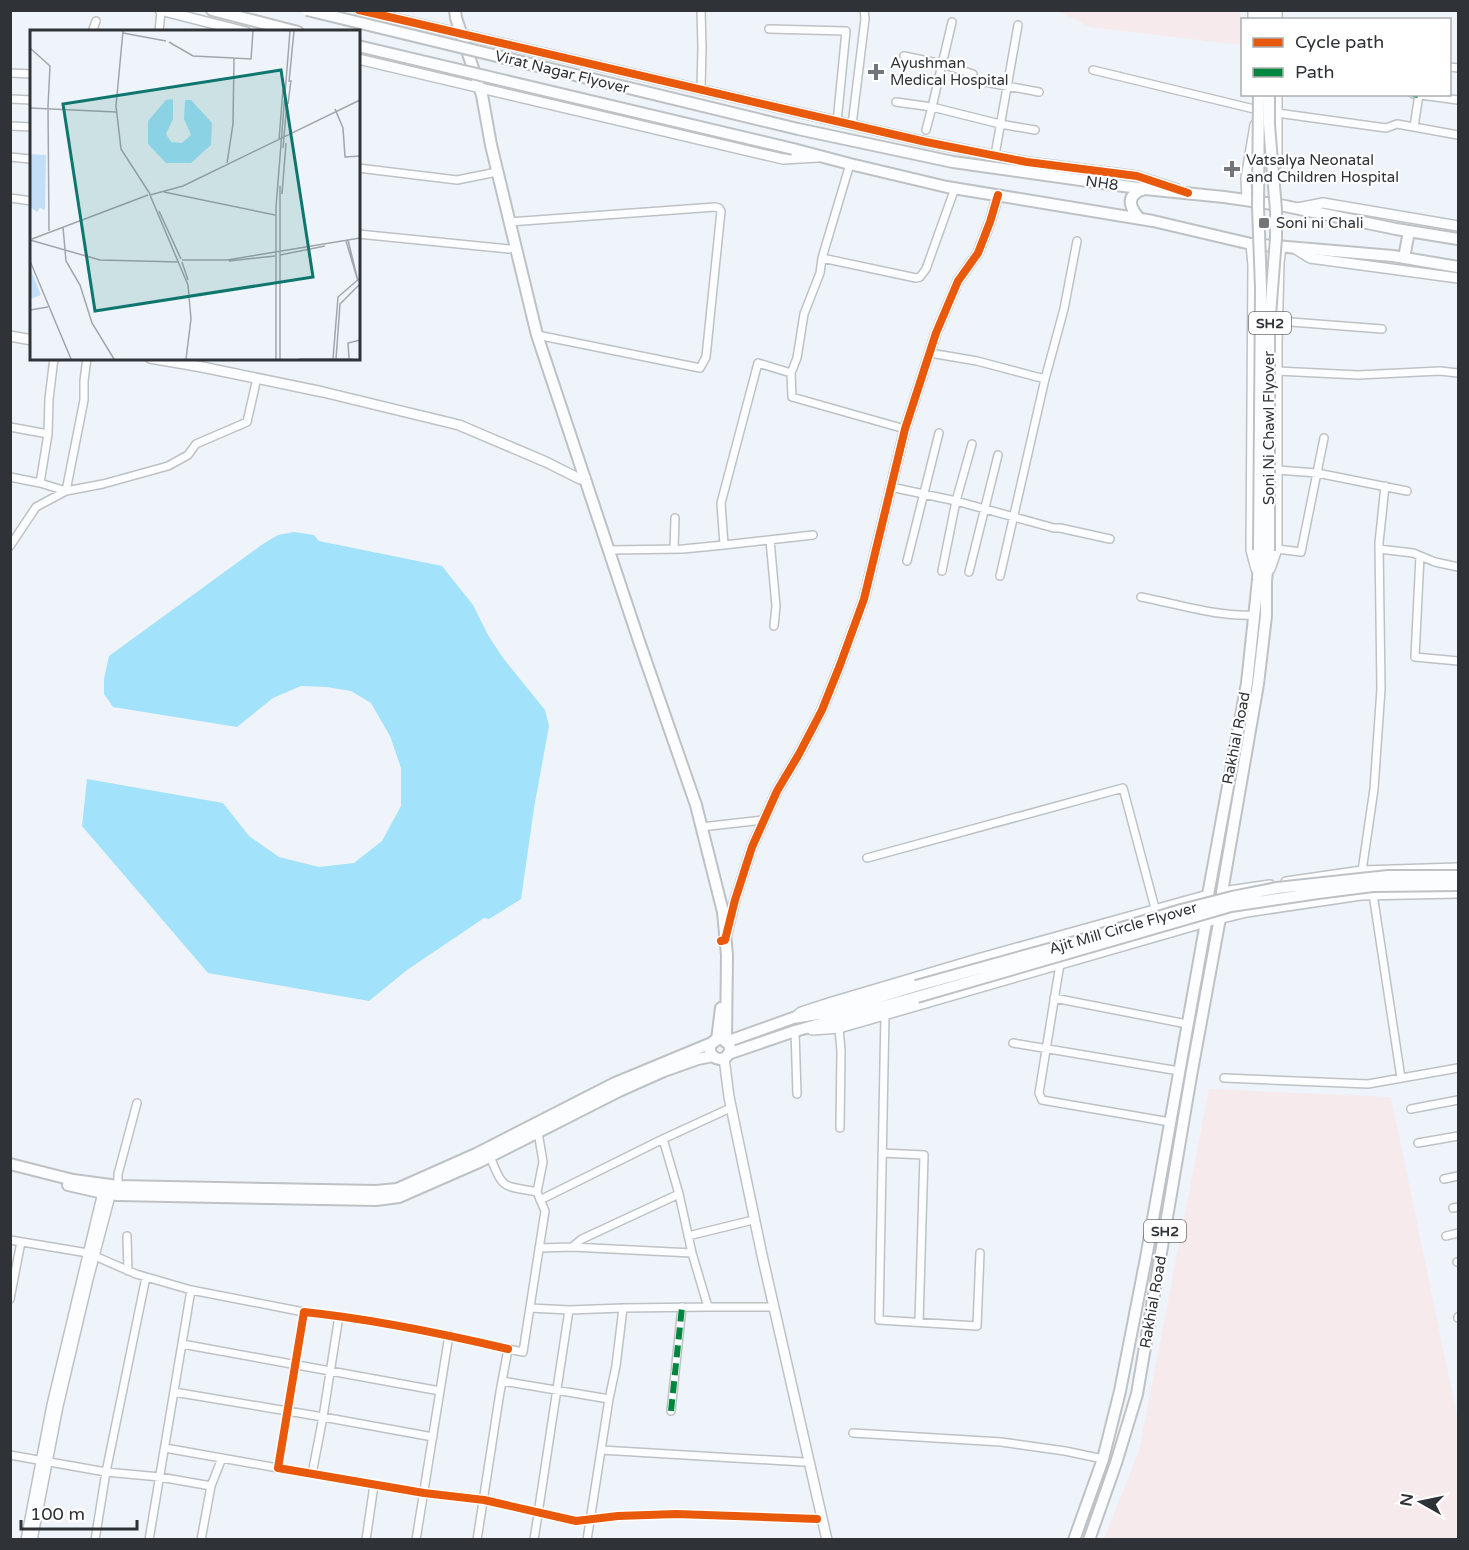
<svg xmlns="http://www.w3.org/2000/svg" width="1469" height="1550" viewBox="0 0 1469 1550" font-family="'Varela Round',sans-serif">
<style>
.industrial{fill:#f6eaec}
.water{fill:#a2e2fb}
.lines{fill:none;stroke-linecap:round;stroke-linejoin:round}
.minor-casing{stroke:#bec2c5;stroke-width:10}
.tertiary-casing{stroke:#bec2c5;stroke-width:12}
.secondary-casing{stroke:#bec2c5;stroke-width:14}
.primary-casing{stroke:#bec2c5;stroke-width:14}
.minor{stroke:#fcfdfe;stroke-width:7}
.tertiary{stroke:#fcfdfe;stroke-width:9}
.secondary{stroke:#fcfdfe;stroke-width:10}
.primary{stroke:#fcfdfe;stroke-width:10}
.primary-bridge-casing{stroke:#bec2c5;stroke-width:14;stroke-linecap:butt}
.primary-bridge{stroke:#fcfdfe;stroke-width:10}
.quiet{stroke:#00873e;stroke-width:6;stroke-dasharray:12 6;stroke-linecap:butt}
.cycleway-casing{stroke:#fff;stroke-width:11}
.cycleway{stroke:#e8590c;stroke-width:8}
.poi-dot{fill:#72767a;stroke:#fff;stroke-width:2}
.labels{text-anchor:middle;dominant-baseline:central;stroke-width:4.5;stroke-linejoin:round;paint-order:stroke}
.shield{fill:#fff;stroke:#6d7072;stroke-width:1.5}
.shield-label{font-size:14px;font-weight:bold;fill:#2f3236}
.poi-label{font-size:15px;fill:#2f3236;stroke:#fff;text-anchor:start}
.street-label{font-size:15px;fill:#2f3236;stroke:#fff}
.inset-road{fill:none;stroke:#a2a6ab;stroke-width:1.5}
.view{fill:#0f766e;fill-opacity:0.15;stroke:#0f766e;stroke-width:3}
.inset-edge{fill:none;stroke:#2f3236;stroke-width:3}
</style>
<rect width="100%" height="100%" fill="#eef4f9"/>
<path class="industrial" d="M1058 11H1240L1241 45 1090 27Z
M1209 1089 1391 1097 1458 1421V1539H1104L1139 1451Z"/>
<path class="water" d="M294 532 314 535 319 541 442 566 473 605 488 635 503 658 545 710 549 726 534 808 521 899 489 919 484 918 407 970 369 1001 208 973 82 826 87 779 223 803 249 836 279 857 319 867 354 863 382 841 401 806V768L390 736 371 703 351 691 327 687 301 686 273 698 237 727 113 707 104 694V679L109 656 263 544 278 535Z"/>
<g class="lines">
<defs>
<path id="minor" d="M769 29 846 31 837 122
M92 32 96 21
M159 32 161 11
M904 56 942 64 973 74
M1450 67 1458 68
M1093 70 1254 109
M10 73 32 74
M979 81 1039 92
M701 90 702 47 701 10
M1413 94 1458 100
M10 99 32 100
M896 102 932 107 952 22
M1277 113 1386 128 1397 124 1458 135
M852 125 865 19 864 10
M10 126 32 127
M1414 127 1419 94
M926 130 932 107 1000 124 1035 130
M995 155 1018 25
M10 157 30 159
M358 168 457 180 492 173
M10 198 32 201
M509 222 715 207 719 208 721 211 706 357 700 368 537 335
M358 234 509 249
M822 258 916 278 920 277 926 269 955 188
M1278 321 1382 329
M930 353 977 361 1045 379
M1277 371 1358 375 1440 371 1458 373
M791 373 792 397 905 429
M10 427 48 434
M1277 470 1317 473 1407 491
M10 477 40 483 66 491 103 484 168 466 188 455 196 444 247 422 257 378
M40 483 48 434 49 399 54 358
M891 487 956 501 1054 528H1060L1110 539
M770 540 776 606 774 626
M724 545 813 535
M10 546 36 507 66 491 84 400V381L87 358
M674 549 675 518
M1277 549 1301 552 1324 438
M1379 549 1413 553 1435 562 1458 567
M609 550 683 549 724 545 721 503 758 363 791 373 797 358 804 314 820 273 822 258 850 164
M1420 556 1415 657 1458 661
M907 561 939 433
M942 571 956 501 972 444
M969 572 998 455
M1000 576 1045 379 1064 309 1077 241
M1141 597C1178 604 1217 617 1255 615
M701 827 763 820
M867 858 1123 788 1155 908
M1362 871 1374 789 1381 689 1379 543 1385 486
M1373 894 1401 1078
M1060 964 1039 1093 1042 1100 1170 1122
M1054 998 1187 1024
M885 1014 879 1320 977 1326 980 1253
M839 1028 841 1051 840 1128
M795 1031 797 1094
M1013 1043 1179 1071
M1224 1078 1368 1084 1458 1068
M1411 1109 1458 1100
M663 1139 726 1110
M1418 1143 1458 1136
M882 1153 924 1155 919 1322
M490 1156C503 1191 503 1185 537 1192
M1444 1179 1458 1176
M118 1186V1174L137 1103
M1453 1208 1458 1207
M127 1236 128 1271
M688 1236 749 1221
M1446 1236 1458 1233
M10 1240 88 1253 136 1274 191 1290 304 1312
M572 1247 692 1253
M539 1248 572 1247 582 1239 679 1194
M1457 1262H1458
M10 1299 21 1242
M708 1307H769
M530 1308 569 1310 623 1308 708 1307 692 1253 679 1194 663 1139 540 1200
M1458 1318V1317
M182 1344 440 1391
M508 1349C440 1333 373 1319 304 1312L278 1468 424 1493 484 1500 576 1521 618 1516 676 1514 817 1519
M502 1381 609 1399
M174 1392 323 1417 433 1437
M671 1411 682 1307
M853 1433 1001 1442 1065 1451 1103 1459
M165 1448 278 1468
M601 1450 804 1462
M10 1455 106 1472 160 1477 211 1486 222 1458
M312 1474 323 1417 339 1316
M95 1540 106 1472 146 1277
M149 1540 191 1290
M201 1540 211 1486
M366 1540 374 1485
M416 1540 449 1335
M477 1540 500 1392 508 1349 523 1352 545 1211 537 1192 543 1162 538 1132
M534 1540 569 1310
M587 1540 609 1399 616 1366 623 1308"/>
<path id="tertiary" d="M160 10 246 32
M359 10 926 142 1027 162 1137 176 1177 189
M1253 10V20
M1277 20V10
M358 59 783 159 818 157
M1277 94V164
M1247 200 1246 178 1255 125
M1298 208 1323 203 1458 226
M1251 244 1253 265 1251 550 1256 569
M1294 248 1310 258 1458 278
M10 336 32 340
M150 358 202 367 323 392 459 425 546 462 580 479 585 477
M1270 569 1277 549V344L1279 263 1281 246
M1286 882 1362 871 1458 868
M1222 892 1270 885
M1206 917V922L1247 912 1361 895 1458 893
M727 933 735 900 752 847 777 791 799 754 822 710 840 665 864 599 905 429 936 333 958 281 978 253 990 222 998 195
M795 1017 801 1012 832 1002 974 960 1208 895
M812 1030 839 1028 1206 922
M724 1058 729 1097 762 1255 827 1540
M26 1540 52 1405 104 1188
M32 1540 58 1406 88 1279 112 1188"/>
<path id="secondary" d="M455 10 456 18 482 95 491 145 537 335 641 647 696 805 723 912 727 955 726 1042
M717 1040 721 1008
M10 1164 73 1180 118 1186 376 1191 397 1189 476 1154 615 1083 714 1042
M68 1185 99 1192 117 1195 376 1200 399 1197 479 1162 619 1091 664 1071 698 1059 713 1056"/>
<path id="primary" d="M212 10 298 32
M1259 10V20
M1269 10V20
M798 129 953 162 1145 189 1224 197 1280 205 1396 229 1458 239
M793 149 850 164 947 187 1153 221 1251 244 1393 256 1458 267
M1140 219C1134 213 1125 200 1136 193 1138 191 1142 190 1145 189
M1404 258 1409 231
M1222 892 1258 684 1266 616V581L1269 551
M1208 895 1247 683 1258 580 1259 550
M710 1049a10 10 0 1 1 20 0a10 10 0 1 1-20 0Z
M726 1042 793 1018 830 1012 916 986
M728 1054 795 1031 917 997
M1074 1540 1103 1459 1120 1391 1146 1258 1206 922
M1089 1540 1116 1463 1137 1394 1191 1076 1220 918"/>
</defs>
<use href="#minor" class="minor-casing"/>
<use href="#tertiary" class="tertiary-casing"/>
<use href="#secondary" class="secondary-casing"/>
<use href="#primary" class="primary-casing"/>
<use href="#minor" class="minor"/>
<use href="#tertiary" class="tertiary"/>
<use href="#secondary" class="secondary"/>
<use href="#primary" class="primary"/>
<defs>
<path id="primary-bridge" d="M307 10 798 129
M358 46 793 149
M1259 550 1261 288 1258 207 1259 94
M1269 551V328L1276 238V210L1269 125V94
M916 986 1082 940 1181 910 1232 897 1277 888 1388 876H1458
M917 997 1231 906 1318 893 1373 886 1458 885"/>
</defs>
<use href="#primary-bridge" class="primary-bridge-casing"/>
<use href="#primary-bridge" class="primary-bridge"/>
<path class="quiet" d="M1413 94 1418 95
M671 1411 682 1307"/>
<defs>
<path id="cycleway" d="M359 10 926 142 1027 162 1137 176 1188 193
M721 941 725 940 735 900 752 847 777 791 799 754 822 710 840 665 864 599 905 429 936 333 958 281 978 253 990 222 998 195
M508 1349C440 1333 373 1319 304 1312L278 1468 424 1493 484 1500 576 1521 618 1516 676 1514 817 1519"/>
</defs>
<use href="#cycleway" class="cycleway-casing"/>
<use href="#cycleway" class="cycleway"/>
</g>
<g class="poi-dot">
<path d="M873 63h6v6h6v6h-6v6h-6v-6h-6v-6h6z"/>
<path d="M1229 160h6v6h6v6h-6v6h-6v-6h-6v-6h6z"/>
<rect x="1258" y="217" width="12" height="12" rx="3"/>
</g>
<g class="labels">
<g class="shield">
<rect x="1249" y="312" width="42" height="22" rx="4.5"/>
<rect x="1144" y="1220" width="42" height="22" rx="4.5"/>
</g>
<g class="shield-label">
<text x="1270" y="323">SH2</text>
<text x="1165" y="1231">SH2</text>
</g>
<g class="poi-label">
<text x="890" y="63">Ayushman<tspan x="890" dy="17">Medical Hospital</tspan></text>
<text x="1246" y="160">Vatsalya Neonatal<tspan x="1246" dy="17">and Children Hospital</tspan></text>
<text x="1276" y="223">Soni ni Chali</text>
</g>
<g class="street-label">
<text transform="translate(562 72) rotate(14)">Virat Nagar Flyover</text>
<text transform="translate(1102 183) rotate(8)">NH8</text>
<text transform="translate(1269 428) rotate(-90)">Soni Ni Chawl Flyover</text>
<text transform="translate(1236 738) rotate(-79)">Rakhial Road</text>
<text transform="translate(1123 928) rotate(-16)">Ajit Mill Circle Flyover</text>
<text transform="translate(1153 1302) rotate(-80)">Rakhial Road</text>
</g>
</g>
<g transform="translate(30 30)">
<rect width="330" height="330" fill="#eef4f9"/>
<path d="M0 124 16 125 15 180 10 178 7 182 0 177ZM0 238 11 265 0 269Z" fill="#c3dff7"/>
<path d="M143 69V89L136 104 141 112 152 113 161 105 154 89 155 70H161L182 93 181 115 161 133H136L118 114V91L136 70Z" fill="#a2e2fb"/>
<path class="inset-road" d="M93 1 86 76 91 119 120 164M93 3 136 11M139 12 163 26 204 28M0 18 20 36 18 76M259 52 264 1M258 74 261 50M18 76 19 201M0 78 86 82M305 79 313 98 315 127 330 126M249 110 253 59M253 118 257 72M197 133 203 94 204 28 221 29 223 1M134 162 245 185M252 164 256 113M129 181 151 229M33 197 36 231 50 255 62 293 84 329M2 209 118 165M0 210 70 230 149 232M316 211 328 251 318 210M250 225 295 216M152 230H197L330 208M0 231 41 329M199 231 245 226M152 232 158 250M0 280 18 277M319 328 318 313 330 310M156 329 161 289 158 255 120 165 153 156 330 70M246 329V177L260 1M250 329V156M269 329H323M303 329 308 267 330 248M306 329 310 274 330 254"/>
<path class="view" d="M251 40 283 247 65 281 33 74Z"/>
<rect width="330" height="330" class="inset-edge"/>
</g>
<rect width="1469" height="1550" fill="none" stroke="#2f3236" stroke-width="24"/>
<rect x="1241" y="18" width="210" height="78" fill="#ffffff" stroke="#acadaf" stroke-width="1.5"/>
<rect x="1253" y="38" width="30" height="9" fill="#e8590c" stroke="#acadaf" stroke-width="1.5"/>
<text x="1295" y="48" font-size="18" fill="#2f3236">Cycle path</text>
<rect x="1253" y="68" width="30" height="9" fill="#00873e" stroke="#acadaf" stroke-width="1.5"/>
<text x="1295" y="78" font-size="18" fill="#2f3236">Path</text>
<g transform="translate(1421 1502) rotate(279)" stroke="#ffffff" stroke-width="4.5" paint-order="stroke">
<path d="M0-4.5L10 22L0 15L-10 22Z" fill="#2f3236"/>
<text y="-9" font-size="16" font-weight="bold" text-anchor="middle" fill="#2f3236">N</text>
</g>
<path d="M21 1520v9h116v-9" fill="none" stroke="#2f3236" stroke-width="3"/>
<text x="30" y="1520" font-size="18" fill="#2f3236" stroke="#ffffff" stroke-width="4.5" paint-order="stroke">100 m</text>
</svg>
